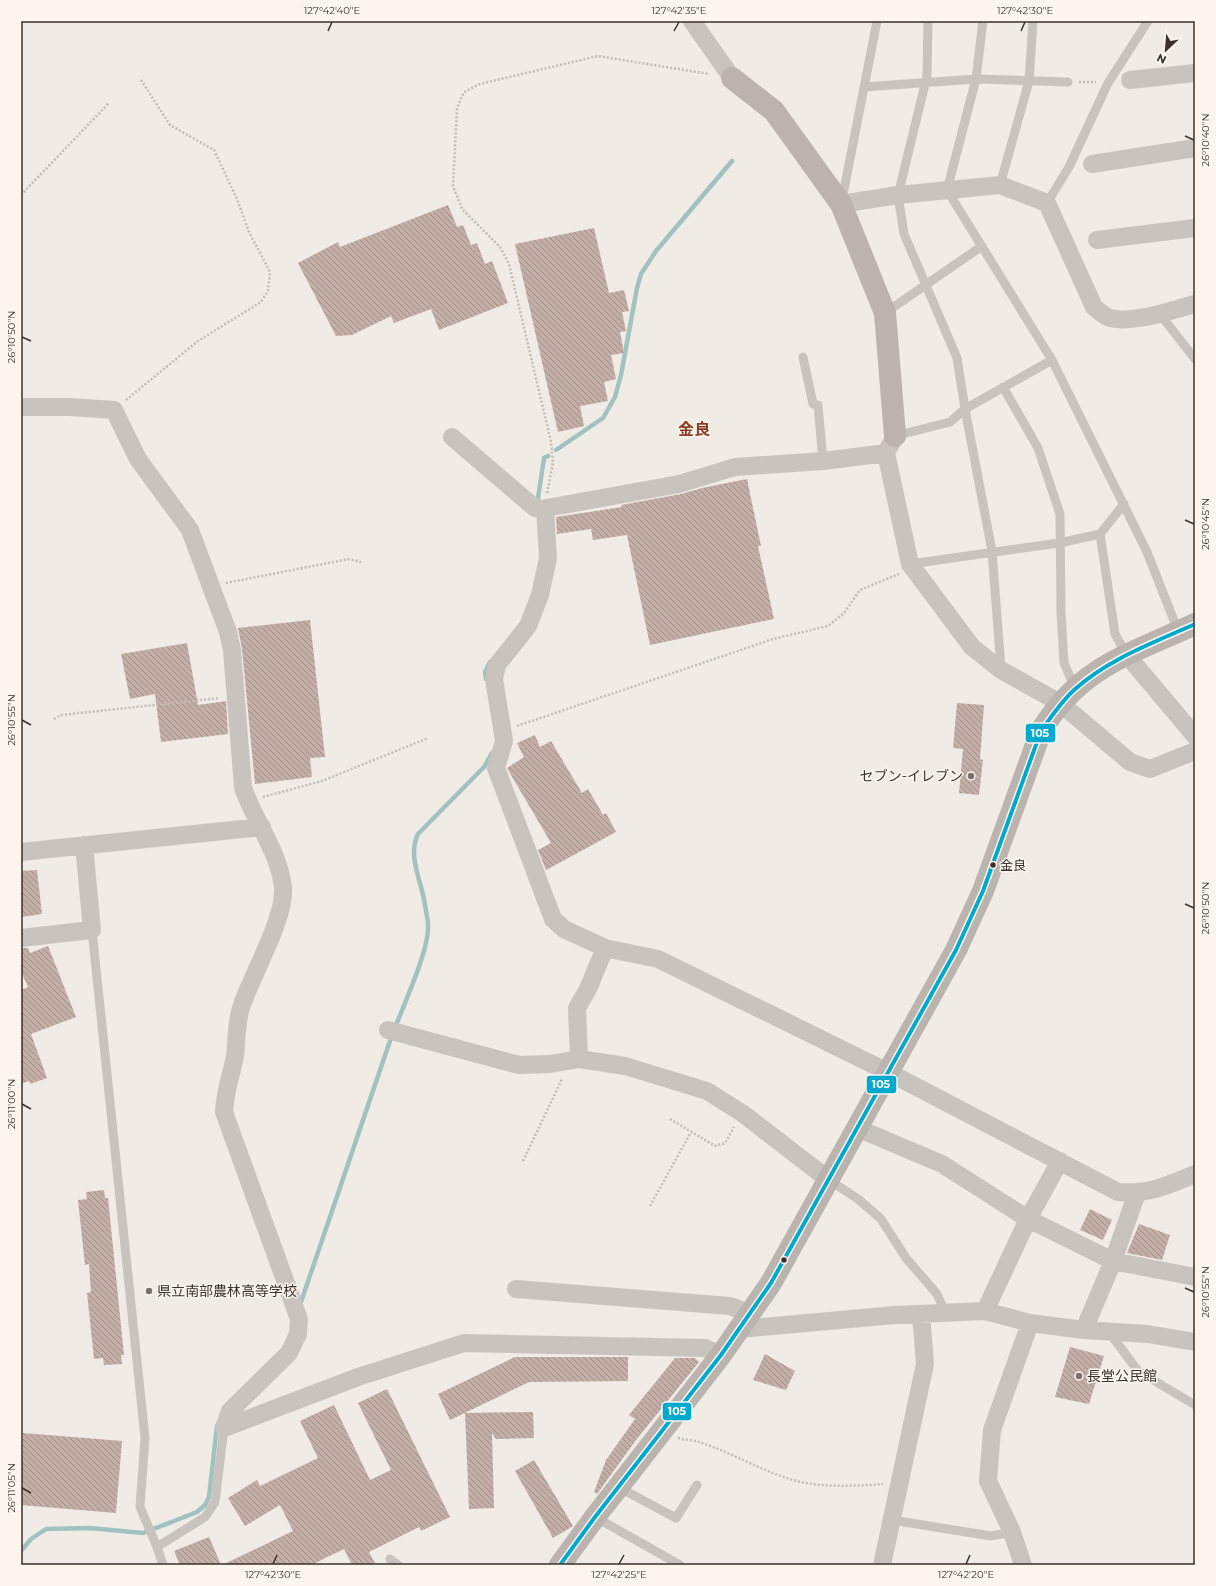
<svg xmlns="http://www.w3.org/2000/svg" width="1216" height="1586" viewBox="0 0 1216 1586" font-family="Montserrat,'Noto Sans JP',sans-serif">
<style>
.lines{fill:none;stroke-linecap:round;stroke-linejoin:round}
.stream{stroke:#a1c2c1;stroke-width:4.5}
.building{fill:url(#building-back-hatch)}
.path{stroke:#c2bbb6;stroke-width:2.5;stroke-dasharray:2 2;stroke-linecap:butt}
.lane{stroke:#c9c3be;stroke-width:9}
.street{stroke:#c9c3be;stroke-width:18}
.secondary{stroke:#bab3ae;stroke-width:22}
.bus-1-casing{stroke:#fbf5ee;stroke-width:7}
.bus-1{stroke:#00a9ce;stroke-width:4}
.ticks{fill:none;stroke:#3b302b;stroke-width:1.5}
.poi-dot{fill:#7a716c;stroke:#fbf5ee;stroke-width:1.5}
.bus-dot{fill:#3b302b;stroke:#fbf5ee;stroke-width:1.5}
.labels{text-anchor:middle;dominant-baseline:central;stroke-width:3;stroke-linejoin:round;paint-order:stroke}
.bus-label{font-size:13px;fill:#3b302b;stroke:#fbf5ee;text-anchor:start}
.poi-label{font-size:14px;fill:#3b302b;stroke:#fbf5ee;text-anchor:start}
.quarter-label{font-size:16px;font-weight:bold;fill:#8c3b22;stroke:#fbf5ee}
.line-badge{stroke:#fbf5ee;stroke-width:1.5}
.badge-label{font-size:11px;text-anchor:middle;font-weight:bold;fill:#fff}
.neatline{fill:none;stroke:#3b302b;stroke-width:1.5}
.ticks-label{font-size:10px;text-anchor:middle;fill:#3b302b}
</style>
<defs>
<pattern id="building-back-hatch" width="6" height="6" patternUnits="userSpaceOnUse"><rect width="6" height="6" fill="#c3afa7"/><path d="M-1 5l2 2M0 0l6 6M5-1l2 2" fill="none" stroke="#a08f88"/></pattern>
</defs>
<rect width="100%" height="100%" fill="#f0ebe5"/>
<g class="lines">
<path class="stream" d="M556 450 603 418 615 397 621 375 637 288 641 274 656 251 732 161
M537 505 544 458 548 456
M486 679 485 672 490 662
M395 1028C404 1004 429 950 428 926 428 919 426 912 425 905 422 882 407 856 418 834L484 767 492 753
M301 1302 392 1035
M21 1551 31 1539 46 1529 90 1528 143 1533 197 1512 205 1505 209 1497 217 1426"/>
</g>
<path class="building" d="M448 205 457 227 463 225 471 245 477 243 485 264 492 261 508 303 439 330 431 309 394 323 391 316 352 335 336 336 298 263 338 242 340 247Z
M594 228 609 293 624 290 629 311 622 312 626 331 620 332 624 353 611 355 616 379 604 382 608 401 580 406 584 426 558 432 515 244Z
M747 479 761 546H758L774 619 650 645 627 535 593 540 591 529 557 534 556 517 622 507 621 505 681 494 702 488Z
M310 620 325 757 310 758 312 777 255 784 242 649 238 628Z
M187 643 198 705 226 701 228 734 161 742 155 694 130 699 121 654Z
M957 703 984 705 980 759 983 760 979 795 959 793 963 749 953 748Z
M535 735 540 747 551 741 582 793 588 789 603 815 606 813 616 832 546 870 538 850 551 843 507 768 524 757 517 743Z
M37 870 42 914 22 917 21 871Z
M48 946 76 1017 31 1034 47 1078 30 1084 29 1081 21 1084V990L28 987 21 971V948H28L30 953Z
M104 1190 105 1198H108L124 1355H121L122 1364 104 1365 103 1358 94 1359 87 1293 91 1292 89 1264 85 1265 78 1200 87 1199 86 1192Z
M1090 1209 1112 1220 1103 1240 1080 1230Z
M1139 1224 1170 1235 1162 1260 1127 1253Z
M1070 1347 1104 1356 1089 1404 1055 1397Z
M765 1354 795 1371 786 1390 753 1380Z
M515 1357H628V1381L529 1382 450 1420 438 1394Z
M675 1358H695L699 1362 636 1440 597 1494 594 1492 606 1460 635 1419 629 1415Z
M387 1389 450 1517 421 1531 419 1527 369 1552 376 1565H352L344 1549 311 1565H222L293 1531 280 1505 245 1526 228 1498 257 1480 260 1486 318 1458 300 1421 334 1405 370 1480 391 1470 358 1403Z
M533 1412 534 1438 496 1439 492 1433 494 1508 469 1509 465 1413Z
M23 1433 122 1441 116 1513 21 1505Z
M534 1460 573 1526 553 1538 515 1471Z
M209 1537 221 1565H180L174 1551Z"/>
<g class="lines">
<path class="path" d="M1079 82H1096
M21 195 109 103
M126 400 198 341 261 302 268 291 270 272 249 232 237 199 214 150 170 125 141 80
M547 493 553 463 551 442 509 264 500 247 462 209 453 186 457 108 464 92 480 84 598 56 709 74
M226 583 349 559 361 562
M54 719 61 715 220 698
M517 726 773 639 828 626 844 613 860 590 899 574
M263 797 322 781 428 738
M670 1119 715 1146 725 1143 734 1127
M523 1161 562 1079
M650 1206 691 1132
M678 1438C685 1440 693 1440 699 1442 733 1453 763 1472 797 1481 825 1488 855 1486 883 1484"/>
<path class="lane" d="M928 21 927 76 898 195 904 234 957 358 965 409 992 551 1001 669
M1068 82 976 79 947 190 1052 360 1147 552 1178 631
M864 87 976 79 983 21
M1000 185 1029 81 1033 21
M842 200 877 21
M1047 203 1069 167 1108 83 1148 21
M885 313 982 246
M1159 313 1195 359
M803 357 813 404 818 405 823 461
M1003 387 1038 448 1060 514 1061 613 1064 663 1075 688
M895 436 950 422 965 409 1052 360
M1100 534 1115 634 1126 654
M910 564 1059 543 1100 534 1124 504
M92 930 145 1438 140 1507 157 1547
M829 1180 858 1199 881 1219 906 1258 937 1294 945 1312
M1109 1332 1138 1371 1195 1405
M618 1487 676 1518 697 1485
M595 1517 680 1565
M892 1520 991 1536 1012 1532
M390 1559 398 1565
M163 1565 157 1547 205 1517 215 1502 224 1428"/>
<path class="street" d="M692 21 732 78
M1130 80 1195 73
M1092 164 1195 148
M841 204 898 195 1000 185 1047 203 1094 307C1099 311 1104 316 1110 318 1134 324 1171 310 1195 304
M1097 240 1195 228
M21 407H70L114 410 138 459 190 530 228 632 232 650 243 787C254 822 279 850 283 888 285 920 251 976 241 1008 236 1023 237 1040 235 1056 231 1077 225 1090 224 1112L299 1319 298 1334 289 1353 230 1411 224 1428
M895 436 886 453 910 564 972 647 1001 670 1060 703 1130 762 1150 769 1195 751
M452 437 535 508 541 509 679 484 735 467 823 461 886 453
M545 509 548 558 540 595 528 626 497 665 494 679 504 741 496 768 553 919 564 929 605 948 588 989 577 1008 579 1059 625 1066 707 1091 742 1113 829 1180
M1126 654 1195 736
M21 852 262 827
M21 938 92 930 84 845
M605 948 658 959 888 1072 1118 1192C1151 1194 1166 1186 1195 1174
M388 1030 519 1065 550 1064 579 1059
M857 1128 942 1164 1028 1219 1113 1261 1195 1277
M516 1289 730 1306 751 1314
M985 1311 1028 1219 1060 1161
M740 1329 895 1315 985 1311 1030 1323 1084 1330 1148 1334 1195 1342
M1084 1330 1113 1261 1137 1193
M224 1428 358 1377 464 1343 705 1348 721 1355
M882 1565 925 1364 921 1314
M1023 1565 1012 1532 988 1481 992 1430 1030 1323"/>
<path class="secondary" d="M732 78 774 111 841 204 885 313 895 436
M560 1565 595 1517 721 1355 771 1283 956 950 983 891 1041 731C1080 666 1131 654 1195 624"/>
<defs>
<path id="bus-1" d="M560 1565 595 1517 721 1355 771 1283 956 950 983 891 1041 731C1051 717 1061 702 1074 690 1108 659 1153 643 1195 624"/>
</defs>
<use href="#bus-1" class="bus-1-casing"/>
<use href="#bus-1" class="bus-1"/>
</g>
<path class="ticks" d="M328 31 332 22M674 31 679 22M1021 31 1025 22M1185 136 1194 140M22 337 31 341M1185 520 1194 524M22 720 31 725M1185 904 1194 908M22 1104 31 1109M1185 1288 1194 1292M22 1488 31 1493M273 1564 277 1555M619 1564 624 1555M966 1564 970 1555"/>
<g class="poi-dot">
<circle cx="971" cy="776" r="4"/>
<circle cx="149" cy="1291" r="4"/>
<circle cx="1079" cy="1376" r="4"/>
</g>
<g class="bus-dot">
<circle cx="993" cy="865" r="3.5"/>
<circle cx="784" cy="1260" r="3.5"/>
</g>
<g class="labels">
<g class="bus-label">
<text x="1000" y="865">金良</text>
</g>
<g class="poi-label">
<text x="963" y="776" text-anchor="end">セブン-イレブン</text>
<text x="157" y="1291">県立南部農林高等学校</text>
<text x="1087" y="1376">長堂公民館</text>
</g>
<g class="quarter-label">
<text x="694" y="429">金良</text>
</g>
</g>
<g class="line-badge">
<rect x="1025" y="723" width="31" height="20" rx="4" fill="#00a9ce"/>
<rect x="866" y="1075" width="31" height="19" rx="4" fill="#00a9ce"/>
<rect x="662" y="1402" width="30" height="19" rx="4" fill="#00a9ce"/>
</g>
<g class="badge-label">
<text x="1040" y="737">105</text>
<text x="881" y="1088">105</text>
<text x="677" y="1415">105</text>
</g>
<rect width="1216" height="1586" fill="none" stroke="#fbf5ee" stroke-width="44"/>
<g transform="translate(1166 50) rotate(206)" stroke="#fbf5ee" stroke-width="3" paint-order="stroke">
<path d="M0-3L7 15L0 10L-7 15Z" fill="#3b302b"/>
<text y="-6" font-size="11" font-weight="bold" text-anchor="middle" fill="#3b302b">N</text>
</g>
<rect x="22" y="22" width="1172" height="1542" class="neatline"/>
<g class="ticks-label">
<text x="332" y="14">127°42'40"E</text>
<text x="679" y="14">127°42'35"E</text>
<text x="1025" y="14">127°42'30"E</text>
<text transform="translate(1205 140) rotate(-90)" y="4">26°10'40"N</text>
<text transform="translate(11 337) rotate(-90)" y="4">26°10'50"N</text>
<text transform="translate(1205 524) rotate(-90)" y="4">26°10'45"N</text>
<text transform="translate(11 720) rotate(-90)" y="4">26°10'55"N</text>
<text transform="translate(1205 908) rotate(-90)" y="4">26°10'50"N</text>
<text transform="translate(11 1104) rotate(-90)" y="4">26°11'00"N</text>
<text transform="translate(1205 1292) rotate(-90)" y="4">26°10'55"N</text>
<text transform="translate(11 1488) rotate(-90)" y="4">26°11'05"N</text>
<text x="273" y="1578">127°42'30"E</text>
<text x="619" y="1578">127°42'25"E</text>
<text x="966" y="1578">127°42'20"E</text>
</g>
</svg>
